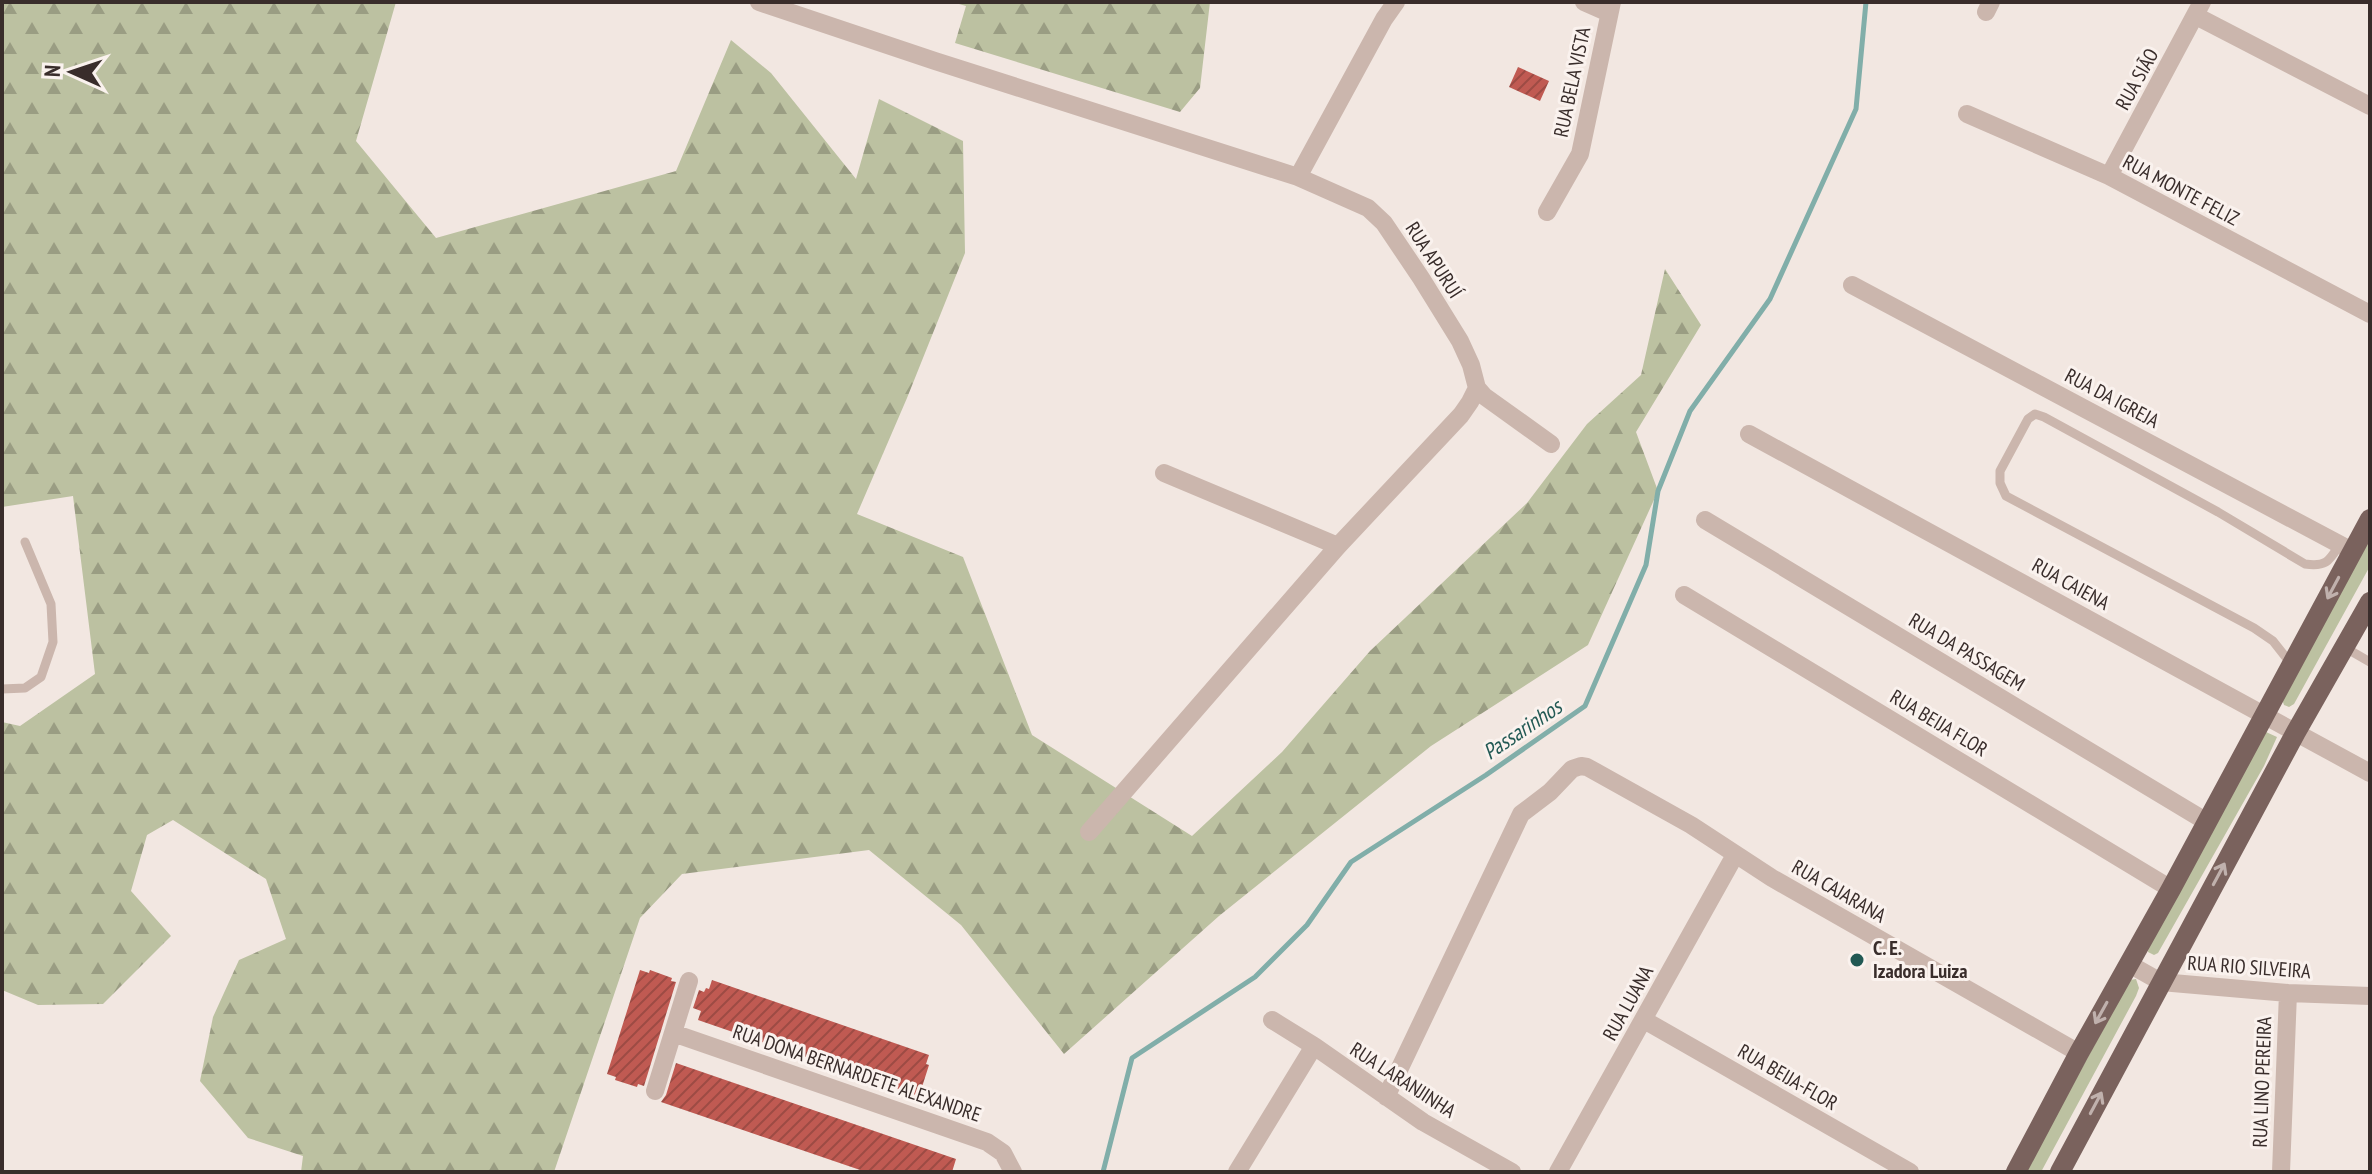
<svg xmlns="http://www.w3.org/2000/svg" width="2372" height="1174" viewBox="0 0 2372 1174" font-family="'PT Sans Narrow',sans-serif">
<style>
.green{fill:#bcc1a1}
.forest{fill:url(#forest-firs)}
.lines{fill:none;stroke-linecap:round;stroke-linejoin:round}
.stream{stroke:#81aea9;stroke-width:5}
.building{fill:url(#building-hatch)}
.service{stroke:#cbb6ad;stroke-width:9}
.minor{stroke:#cbb6ad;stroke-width:18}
.primary{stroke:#7a625d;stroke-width:20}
.oneway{stroke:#c0b1ad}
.poi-dot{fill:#225954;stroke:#faf2ee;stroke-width:3}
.labels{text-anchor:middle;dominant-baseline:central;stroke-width:6;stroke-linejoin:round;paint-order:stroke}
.street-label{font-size:20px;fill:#392d2b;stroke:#faf2ee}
.poi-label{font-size:20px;font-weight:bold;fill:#392d2b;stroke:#faf2ee;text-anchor:start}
.water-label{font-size:22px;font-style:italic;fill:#225954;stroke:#faf2ee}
</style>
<defs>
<pattern id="forest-firs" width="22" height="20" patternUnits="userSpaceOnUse" patternTransform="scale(2)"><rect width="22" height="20" fill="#bcc1a1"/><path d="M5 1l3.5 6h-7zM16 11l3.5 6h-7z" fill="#9a9d83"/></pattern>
<pattern id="building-hatch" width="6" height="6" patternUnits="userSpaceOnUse" patternTransform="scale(2)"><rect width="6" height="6" fill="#c05a52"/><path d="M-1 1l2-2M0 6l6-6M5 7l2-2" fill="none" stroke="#9d4b44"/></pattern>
</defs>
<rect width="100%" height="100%" fill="#f2e7e1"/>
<path class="green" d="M2370 536V566L2294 704 2289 707 2284 705 2282 699Z
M2266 732 2277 737 2264 766 2158 953 2154 955 2148 952 2149 940Z
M2136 979 2139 988 2136 996 2041 1172H2025L2130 980Z"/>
<path class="forest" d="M2 2H396L356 141 436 238 676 171 731 40 771 73 856 179 879 99 963 141 965 253 907 398 857 514 963 557 1032 735 1192 836 1282 752 1370 651 1527 503 1587 424 1641 375 1665 269 1701 325 1636 432 1658 491 1588 645 1431 746 1219 916 1064 1054 961 925 869 850 682 874 640 918 554 1172H301L303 1156 248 1138 200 1081 213 1017 239 960 286 939 266 879 173 820 147 835 131 891 171 936 103 1004 38 1005 2 990V722L20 726 95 674 73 496 2 507Z
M952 2H1210L1200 88 1180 112 955 43 966 6Z"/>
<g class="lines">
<path class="stream" d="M1103 1172 1132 1058 1255 977 1307 925 1351 862 1486 775 1585 706 1646 565 1658 491 1690 411 1770 299 1856 109 1866 2"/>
</g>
<path class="building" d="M1518 67 1549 81 1540 101 1509 87Z
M640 970 649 973 650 970 672 978 671 981 676 982 644 1086 638 1084 637 1087 615 1080 616 1077 607 1074Z
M712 980 929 1055 926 1064 929 1065 922 1087 918 1086 916 1095 698 1020 701 1011 693 1008 699 990 704 992 706 988 709 989Z
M676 1063 956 1159 952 1172H866L661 1102 666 1095Z"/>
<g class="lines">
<path class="service" d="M2344 647 2370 662
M2291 664 2273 641 2254 628 2006 496 2000 483V471L2028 419 2035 414 2044 417 2218 512 2305 564C2327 567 2329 561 2340 544
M2 689 25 688 41 677 53 642 51 604 25 542"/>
<path class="minor" d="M759 2 935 61 1298 177 1368 208 1384 223 1421 278 1460 341 1471 365 1477 388 1470 402 1461 415 1338 546 1089 832
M1584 2 1609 13
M1986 12 1991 2
M2196 16 2370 106
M1967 114 2109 176 2370 314
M2109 176 2202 2
M1298 177 1384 19 1396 2
M1547 212 1580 154 1612 2
M1852 285 2352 551
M1477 388 1484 396 1551 444
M1749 434 2370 773
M1164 473 1338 546
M1705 520 2207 822
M1684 595 2171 889
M2129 964 2161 982 2288 993 2370 996
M1272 1020 1314 1046 1423 1122 1512 1172
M1644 1020 1910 1172
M673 1033 987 1142 1003 1153 1013 1172
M655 1091 689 981
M1386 1097 1521 814 1550 792 1572 769 1581 766 1587 767 1691 825 1772 878 2079 1053
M1237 1172 1314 1046
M1558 1172 1735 855
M2281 1172 2288 993"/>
<path class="primary" d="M2016 1172 2079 1053 2171 889 2370 519
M2060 1172 2296 732 2370 602"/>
</g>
<defs><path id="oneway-shaft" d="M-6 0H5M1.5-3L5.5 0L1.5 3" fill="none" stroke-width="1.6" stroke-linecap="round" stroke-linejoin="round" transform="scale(2)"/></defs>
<g class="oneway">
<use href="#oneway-shaft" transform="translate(2333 588) rotate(118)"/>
<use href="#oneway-shaft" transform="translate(2219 874) rotate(-62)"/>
<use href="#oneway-shaft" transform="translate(2101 1013) rotate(119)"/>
<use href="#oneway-shaft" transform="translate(2096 1103) rotate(-62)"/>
</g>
<circle class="poi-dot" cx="1857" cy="960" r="8"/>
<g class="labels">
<g class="street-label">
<text transform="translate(2137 79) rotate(-61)">RUA SIÃO</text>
<text transform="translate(1572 82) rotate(-78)">RUA BELA VISTA</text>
<text transform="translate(2181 190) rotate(28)">RUA MONTE FELIZ</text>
<text transform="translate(1434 260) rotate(57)">RUA APURUÍ</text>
<text transform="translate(2112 398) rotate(28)">RUA DA IGREJA</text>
<text transform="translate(2071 584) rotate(29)">RUA CAIENA</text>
<text transform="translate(1967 652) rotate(31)">RUA DA PASSAGEM</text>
<text transform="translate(1939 723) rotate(31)">RUA BEIJA FLOR</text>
<text transform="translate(1839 891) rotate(30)">RUA CAJARANA</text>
<text transform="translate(2249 967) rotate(4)">RUA RIO SILVEIRA</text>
<text transform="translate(1628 1003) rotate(-61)">RUA LUANA</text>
<text transform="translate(857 1073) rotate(19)">RUA DONA BERNARDETE ALEXANDRE</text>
<text transform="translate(1788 1077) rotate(30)">RUA BEIJA-FLOR</text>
<text transform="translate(1403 1080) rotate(33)">RUA LARANJINHA</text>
<text transform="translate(2262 1082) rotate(-88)">RUA LINO PEREIRA</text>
</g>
<g class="poi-label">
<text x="1873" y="948">C. E.<tspan x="1873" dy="23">Izadora Luiza</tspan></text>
</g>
<g class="water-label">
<text transform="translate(1522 729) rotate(-34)">Passarinhos</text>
</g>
</g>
<rect width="2372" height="1174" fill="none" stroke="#392d2b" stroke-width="8"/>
<g transform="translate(72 72) rotate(273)" stroke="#faf2ee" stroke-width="6" paint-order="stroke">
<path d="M0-6L14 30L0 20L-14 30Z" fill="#392d2b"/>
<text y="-12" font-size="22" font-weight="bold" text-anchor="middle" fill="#392d2b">N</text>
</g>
</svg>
